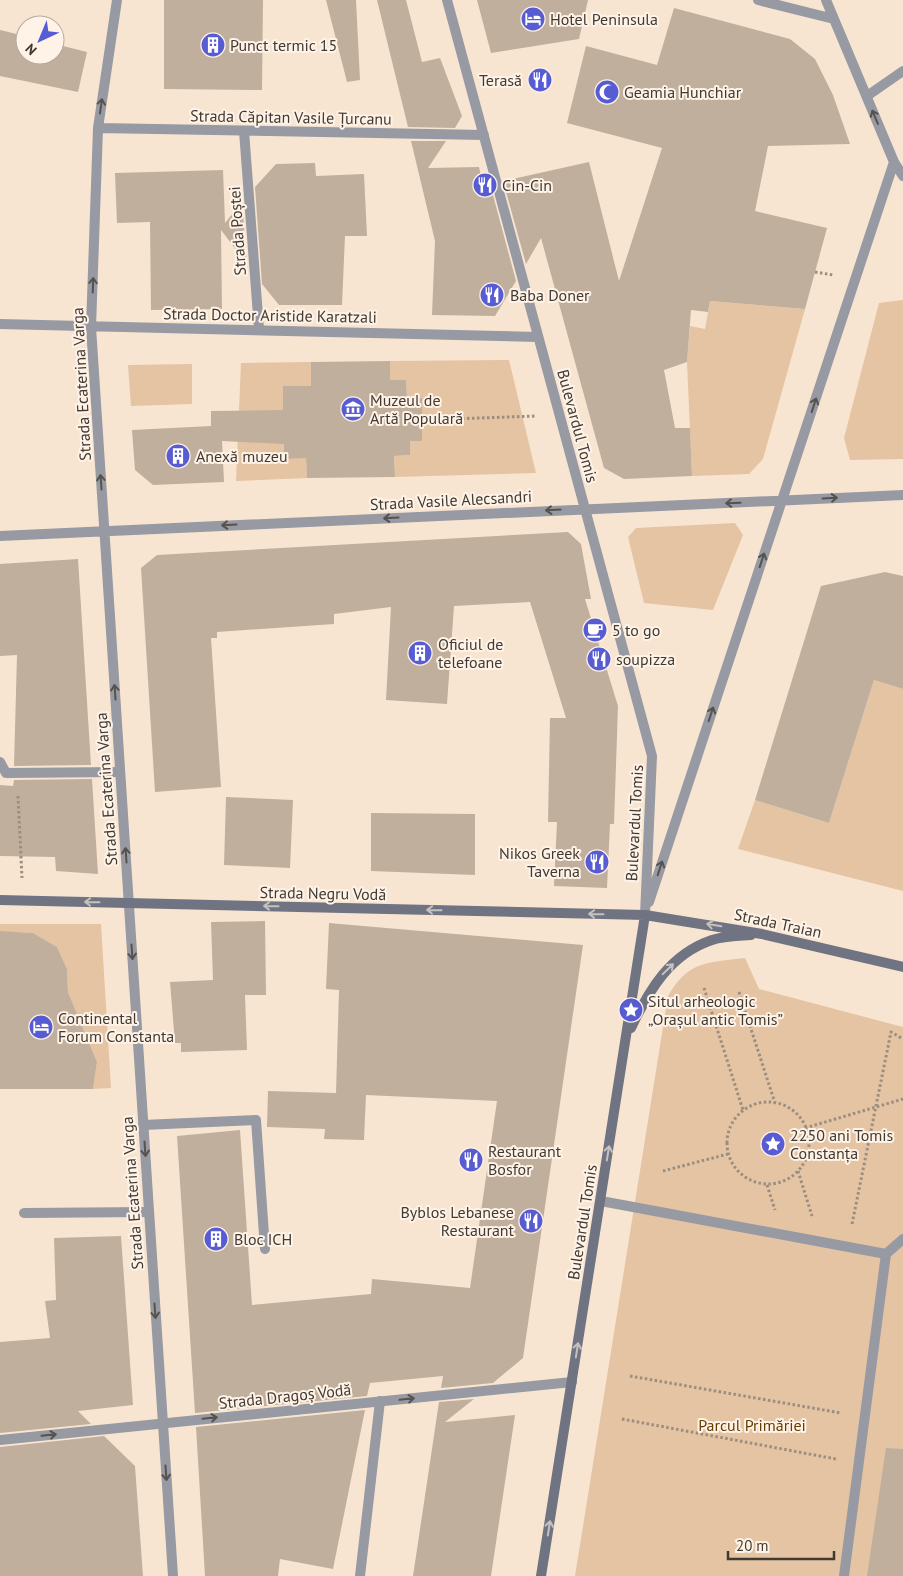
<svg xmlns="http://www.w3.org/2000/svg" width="903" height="1576" viewBox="0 0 903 1576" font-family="'PT Sans',sans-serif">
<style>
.green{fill:#e4c4a2}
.building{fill:#c0af9c}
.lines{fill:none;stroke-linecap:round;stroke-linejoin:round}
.path{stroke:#9b8e80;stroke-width:3;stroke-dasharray:2.5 2.5;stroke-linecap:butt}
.lane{stroke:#9799a3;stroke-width:10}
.street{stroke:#9799a3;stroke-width:10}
.secondary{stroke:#707381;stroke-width:10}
.oneway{stroke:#56524e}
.oneway2{stroke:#c6c0bf}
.labels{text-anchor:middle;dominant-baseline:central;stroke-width:4;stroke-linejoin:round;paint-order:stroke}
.poi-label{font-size:16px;fill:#413a32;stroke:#fff3e8;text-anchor:start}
.street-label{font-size:16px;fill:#413a32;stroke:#fff3e8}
.park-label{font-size:16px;fill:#663d00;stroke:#fff3e8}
</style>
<rect width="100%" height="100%" fill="#f8e5d1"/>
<path class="green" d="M903 300V459L850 460 844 438 879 303Z
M710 301 805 309 763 459 749 474 692 476 687 362 690 326 705 329Z
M509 360 536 473 395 477 394 456 410 455V441H422V399L407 398 406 380H390V361Z
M311 362V386H283L284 458H306L307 478 236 481 241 363Z
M192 364V404L131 406 128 365Z
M735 523 743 535 713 610 644 603 628 537 636 528Z
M874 680 903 689V891L738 849 755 800 829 823Z
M0 924H101L111 1088 93 1089 97 1062 68 992 67 969 57 947 33 933 9 932 0 938Z
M745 958 759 989 903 1027V1576H575L668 996C689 960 707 963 745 958Z"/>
<path class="building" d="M164 0H263L262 90 164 89Z
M326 0H356L360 80 347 82Z
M377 0H406L422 62 440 58 462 116 455 128 408 127Z
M477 0H588L579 39 491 53Z
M674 8 790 39 815 59 833 95 850 144 768 146 755 211 827 228 805 309 710 301 708 312 691 310 687 362 664 370 675 428H690L692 476 624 479 604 468 541 238 526 264 503 181 589 162 619 281 662 148 567 123 586 46 657 65Z
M0 30 25 36V55H55V44L87 52 78 92 0 76Z
M411 141H446L428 168 479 167 483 185 490 184 516 281 495 316 432 315 435 241Z
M315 163 316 176 364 174 367 236H345L342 305H279L262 284 255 187 276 164Z
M223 170 225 223 242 202 247 264 221 230 222 309 151 310 150 222 117 223 115 173Z
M390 361V380H406L407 398H422V441H410V455L394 456 395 477 307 478 306 458 284 459V444L222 441 224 482 153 485 135 470 132 430 211 426V411L283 410V386H311V362Z
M568 532 581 544 591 599H585L618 706 614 824H610L607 888 554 886 557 822H548L550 718H566L530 602 454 606 447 704 386 700 391 607 334 614V624L217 632V638H211L221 787 155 792 141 568 157 555Z
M78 559 91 765 14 766 17 655 0 656V564Z
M885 572 903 576V689L874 680 829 823 755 800 821 586Z
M92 779 98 874 56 871 55 857 0 856V785L13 786 14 780Z
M226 797 293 800 290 868 224 865Z
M371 813 475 814V875L371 871Z
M265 921 266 995H245L247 1050 181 1052V1043H175L170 982 213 980 211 922Z
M329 923 583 945 523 1358 493 1383 441 1388 443 1376 370 1383 367 1396 195 1413 177 1136 240 1130 252 1305 371 1294 372 1279 470 1288 497 1101 366 1095 364 1140 324 1139 325 1129 267 1127 268 1091 336 1093 339 990 326 989Z
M0 931 33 933 57 947 67 969 68 992 97 1062 93 1089H0Z
M121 1236 133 1405 78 1411 91 1424 0 1433V1342L50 1338 45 1301 56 1300 54 1238Z
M474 1399 445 1422 515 1415 491 1576H413L439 1402Z
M365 1410 333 1569 280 1559 278 1576H205L196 1427Z
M104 1436 135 1466 143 1576H0V1447Z
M886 1448 903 1449V1576H867Z"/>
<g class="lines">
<path class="path" d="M815 272 833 275
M422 420 537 416
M18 796 22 878
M704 988 743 1110
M739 992 775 1103
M727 1143a41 41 0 1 1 82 0a41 41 0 1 1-82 0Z
M805 1128 903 1099
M663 1171 728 1154
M798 1171 812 1216
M767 1185 775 1210
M852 1224 891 1032 903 1039
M630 1376 841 1413
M622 1419 836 1459"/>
<path class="lane" d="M867 96 903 71
M0 762 6 773 120 772
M143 1125 256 1120 265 1249
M601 1201 886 1254 903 1239
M24 1213 149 1212
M360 1576 380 1401
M844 1576 886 1254"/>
<path class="street" d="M117 0 98 128 91 327 173 1576
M447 0 652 756 645 915
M758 0 834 19
M826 0 894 162 903 176
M98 128 484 135
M244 131 259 329
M0 324 538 337
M0 536 903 495
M649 902 894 162
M0 1440 572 1382"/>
<path class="secondary" d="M0 900 645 915 762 934 903 967
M631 1028C649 990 670 954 712 940 724 936 739 936 751 935
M541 1576 645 915"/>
</g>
<defs><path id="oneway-shaft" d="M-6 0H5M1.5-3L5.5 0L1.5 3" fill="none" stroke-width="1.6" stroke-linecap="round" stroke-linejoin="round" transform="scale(1.25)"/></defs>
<g class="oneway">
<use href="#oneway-shaft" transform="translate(101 106) rotate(-82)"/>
<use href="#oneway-shaft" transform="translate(875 117) rotate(-113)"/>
<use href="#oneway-shaft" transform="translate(93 285) rotate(-88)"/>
<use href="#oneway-shaft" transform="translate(814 405) rotate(-72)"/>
<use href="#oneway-shaft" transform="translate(101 482) rotate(-94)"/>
<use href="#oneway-shaft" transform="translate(830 498) rotate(-3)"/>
<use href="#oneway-shaft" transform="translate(733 503) rotate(178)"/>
<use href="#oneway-shaft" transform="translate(553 510) rotate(177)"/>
<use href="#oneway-shaft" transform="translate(391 518) rotate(177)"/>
<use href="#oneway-shaft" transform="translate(229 525) rotate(177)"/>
<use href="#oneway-shaft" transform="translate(762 560) rotate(-72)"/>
<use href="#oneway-shaft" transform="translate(115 692) rotate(-94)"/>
<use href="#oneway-shaft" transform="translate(711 714) rotate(-72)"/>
<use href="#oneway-shaft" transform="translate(126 855) rotate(-94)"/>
<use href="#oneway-shaft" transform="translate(660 868) rotate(-72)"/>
<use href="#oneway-shaft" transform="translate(132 952) rotate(86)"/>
<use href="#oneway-shaft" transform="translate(145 1149) rotate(86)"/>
<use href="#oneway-shaft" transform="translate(155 1311) rotate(86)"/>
<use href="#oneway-shaft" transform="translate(407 1399) rotate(-6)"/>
<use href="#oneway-shaft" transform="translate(210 1418) rotate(-6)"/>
<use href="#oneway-shaft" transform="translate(49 1435) rotate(-6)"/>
<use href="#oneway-shaft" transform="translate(166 1473) rotate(86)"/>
</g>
<g class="oneway2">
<use href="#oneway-shaft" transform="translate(92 902) rotate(-179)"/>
<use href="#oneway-shaft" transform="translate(271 906) rotate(-179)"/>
<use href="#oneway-shaft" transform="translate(434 910) rotate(-179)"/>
<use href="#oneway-shaft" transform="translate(596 914) rotate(-179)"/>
<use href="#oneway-shaft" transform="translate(714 925) rotate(-171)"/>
<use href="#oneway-shaft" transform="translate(668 969) rotate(-44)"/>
<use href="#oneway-shaft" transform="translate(608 1153) rotate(-81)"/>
<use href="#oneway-shaft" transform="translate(577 1350) rotate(-81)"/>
<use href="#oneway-shaft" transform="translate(549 1528) rotate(-81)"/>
</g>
<defs>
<symbol id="hotel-disc" viewBox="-11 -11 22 22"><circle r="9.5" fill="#575cd3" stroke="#fff3e8"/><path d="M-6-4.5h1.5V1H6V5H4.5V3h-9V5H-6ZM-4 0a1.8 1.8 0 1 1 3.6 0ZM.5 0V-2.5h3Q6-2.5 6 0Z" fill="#fff"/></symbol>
<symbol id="building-disc" viewBox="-11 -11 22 22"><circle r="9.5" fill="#575cd3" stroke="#fff3e8"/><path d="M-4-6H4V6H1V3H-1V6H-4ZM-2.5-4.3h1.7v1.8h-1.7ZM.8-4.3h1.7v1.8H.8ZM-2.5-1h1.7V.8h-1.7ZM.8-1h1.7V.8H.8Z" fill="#fff"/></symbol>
<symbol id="restaurant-disc" viewBox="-11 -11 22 22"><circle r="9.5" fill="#575cd3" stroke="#fff3e8"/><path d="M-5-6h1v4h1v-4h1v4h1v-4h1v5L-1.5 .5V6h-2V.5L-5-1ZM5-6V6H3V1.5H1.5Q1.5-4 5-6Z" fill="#fff"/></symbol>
<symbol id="mosque-disc" viewBox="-11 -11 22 22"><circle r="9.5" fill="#575cd3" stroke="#fff3e8"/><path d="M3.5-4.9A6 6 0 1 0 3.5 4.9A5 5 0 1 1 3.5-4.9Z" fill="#fff"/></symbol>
<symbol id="museum-disc" viewBox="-11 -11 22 22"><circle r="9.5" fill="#575cd3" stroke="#fff3e8"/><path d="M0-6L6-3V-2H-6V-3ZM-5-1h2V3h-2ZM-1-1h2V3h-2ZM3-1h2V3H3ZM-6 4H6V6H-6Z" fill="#fff"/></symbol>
<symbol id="cafe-disc" viewBox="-11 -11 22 22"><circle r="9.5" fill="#575cd3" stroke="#fff3e8"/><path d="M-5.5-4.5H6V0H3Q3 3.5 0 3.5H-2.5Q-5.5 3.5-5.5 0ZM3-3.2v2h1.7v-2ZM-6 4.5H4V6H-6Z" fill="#fff"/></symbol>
<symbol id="sight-disc" viewBox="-11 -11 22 22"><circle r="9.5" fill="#575cd3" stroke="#fff3e8"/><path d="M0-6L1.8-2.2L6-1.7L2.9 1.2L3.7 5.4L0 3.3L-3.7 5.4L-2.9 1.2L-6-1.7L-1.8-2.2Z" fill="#fff"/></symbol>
</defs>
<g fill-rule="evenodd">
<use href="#hotel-disc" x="519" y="5" width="28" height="28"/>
<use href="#building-disc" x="199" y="31" width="28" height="28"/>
<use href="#restaurant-disc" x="526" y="66" width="28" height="28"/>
<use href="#mosque-disc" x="593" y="78" width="28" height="28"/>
<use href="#restaurant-disc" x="471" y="171" width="28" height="28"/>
<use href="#restaurant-disc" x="478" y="281" width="28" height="28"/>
<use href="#museum-disc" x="339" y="395" width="28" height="28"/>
<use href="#building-disc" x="164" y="442" width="28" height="28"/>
<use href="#cafe-disc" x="581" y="616" width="28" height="28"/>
<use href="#building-disc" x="406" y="639" width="28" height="28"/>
<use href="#restaurant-disc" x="585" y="645" width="28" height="28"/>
<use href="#restaurant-disc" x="583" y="848" width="28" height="28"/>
<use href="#sight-disc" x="617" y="996" width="28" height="28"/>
<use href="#hotel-disc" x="27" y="1013" width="28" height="28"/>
<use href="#sight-disc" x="759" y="1130" width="28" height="28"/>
<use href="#restaurant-disc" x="457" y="1146" width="28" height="28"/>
<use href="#restaurant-disc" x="517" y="1207" width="28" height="28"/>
<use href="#building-disc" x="202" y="1225" width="28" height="28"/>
</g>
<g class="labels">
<g class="poi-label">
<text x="550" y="19">Hotel Peninsula</text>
<text x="230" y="45">Punct termic 15</text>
<text x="522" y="80" text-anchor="end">Terasă</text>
<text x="624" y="92">Geamia Hunchiar</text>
<text x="502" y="185">Cin-Cin</text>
<text x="510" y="295">Baba Doner</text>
<text x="370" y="400">Muzeul de<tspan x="370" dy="18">Artă Populară</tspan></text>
<text x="196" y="456">Anexă muzeu</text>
<text x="612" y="630">5 to go</text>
<text x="438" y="644">Oficiul de<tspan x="438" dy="18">telefoane</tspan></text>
<text x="616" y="659">soupizza</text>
<text x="580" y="853" text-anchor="end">Nikos Greek<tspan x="580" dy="18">Taverna</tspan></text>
<text x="648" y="1001">Situl arheologic<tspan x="648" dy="18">„Orașul antic Tomis”</tspan></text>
<text x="58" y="1018">Continental<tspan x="58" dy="18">Forum Constanta</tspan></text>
<text x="790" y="1135">2250 ani Tomis<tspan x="790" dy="18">Constanța</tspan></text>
<text x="488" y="1151">Restaurant<tspan x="488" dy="18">Bosfor</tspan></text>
<text x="514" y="1212" text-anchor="end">Byblos Lebanese<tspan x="514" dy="18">Restaurant</tspan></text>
<text x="234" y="1239">Bloc ICH</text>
</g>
<g class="street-label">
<text transform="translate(291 117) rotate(1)">Strada Căpitan Vasile Țurcanu</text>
<text transform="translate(237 231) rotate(-94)">Strada Poștei</text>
<text transform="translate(270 315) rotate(1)">Strada Doctor Aristide Karatzali</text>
<text transform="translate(81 384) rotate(-93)">Strada Ecaterina Varga</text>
<text transform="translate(578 426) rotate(75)">Bulevardul Tomis</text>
<text transform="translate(451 500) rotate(-3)">Strada Vasile Alecsandri</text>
<text transform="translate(106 789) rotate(-94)">Strada Ecaterina Varga</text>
<text transform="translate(634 823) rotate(-87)">Bulevardul Tomis</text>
<text transform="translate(323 893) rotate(1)">Strada Negru Vodă</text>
<text transform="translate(778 923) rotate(12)">Strada Traian</text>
<text transform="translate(132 1193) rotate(-94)">Strada Ecaterina Varga</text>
<text transform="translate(582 1222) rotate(-81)">Bulevardul Tomis</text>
<text transform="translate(285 1396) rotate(-6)">Strada Dragoș Vodă</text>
</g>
<g class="park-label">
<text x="752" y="1425">Parcul Primăriei</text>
</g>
</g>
<g transform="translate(40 40) rotate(224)"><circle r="24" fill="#fff3e8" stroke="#b3a99f"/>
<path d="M0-4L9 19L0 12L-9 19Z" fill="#575cd3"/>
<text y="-8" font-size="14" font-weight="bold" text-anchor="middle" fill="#413a32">N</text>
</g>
<path d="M728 1551v8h106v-8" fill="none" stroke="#413a32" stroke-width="2.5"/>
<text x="736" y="1551" font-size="15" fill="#413a32" stroke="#fff3e8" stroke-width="4" paint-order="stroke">20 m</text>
</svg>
